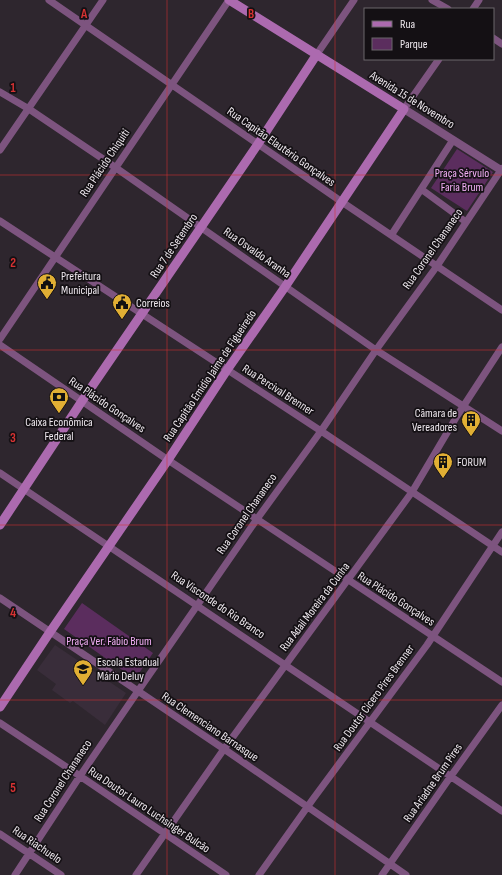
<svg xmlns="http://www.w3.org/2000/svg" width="502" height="875" viewBox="0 0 502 875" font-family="'Sofia Sans Condensed',sans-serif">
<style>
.built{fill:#392d3a}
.park{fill:#5b2d5e}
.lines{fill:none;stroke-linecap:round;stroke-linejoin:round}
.minor{stroke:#7d547f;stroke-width:7}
.tertiary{stroke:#7d547f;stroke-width:8}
.secondary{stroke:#ac6aaf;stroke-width:9}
.grid{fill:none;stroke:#d73232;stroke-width:1;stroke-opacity:0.55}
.labels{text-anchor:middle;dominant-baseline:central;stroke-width:3.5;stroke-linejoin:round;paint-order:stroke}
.street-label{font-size:12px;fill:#eee8ee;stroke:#141014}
.park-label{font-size:12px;fill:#f4aff7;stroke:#141014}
.poi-label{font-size:12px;fill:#eee8ee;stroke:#141014;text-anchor:start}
.grid-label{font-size:13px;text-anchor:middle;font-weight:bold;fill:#d73232;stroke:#141014;stroke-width:3.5;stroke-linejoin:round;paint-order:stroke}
</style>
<rect width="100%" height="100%" fill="#2e262e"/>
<path class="built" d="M55 645 126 693 105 725 73 701 70 703 52 690 56 684 37 670Z"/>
<path class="park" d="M457 149 493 172 467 211 431 188Z
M82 603 153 653 135 679 64 629Z"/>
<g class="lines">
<path class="minor" d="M49 0 342 202 502 310
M432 0 448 9
M473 9 479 0
M493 38 502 44
M317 54 354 0
M0 92 29 109 109 163 376 350 502 431
M404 109 439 59
M0 150 103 0
M421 189 466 222
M0 221 321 431 502 552
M392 234 453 140
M0 339 229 0
M0 345 168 460 502 682
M0 473 502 811
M0 598 224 749 406 875
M0 723 74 772 226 875
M0 834 61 875
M15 875 80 776 138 691 257 519 321 431 376 350 437 266 501 170
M136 875 224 749 412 492 457 416 502 347
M259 875 313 799 427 645 502 532
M382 875 451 776 502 705"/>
<path class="tertiary" d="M404 109 501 170 502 169"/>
<path class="secondary" d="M0 525 82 401 258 144 317 54
M0 707 50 632 168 460 227 370 285 287 404 109 229 0"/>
</g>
<path class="grid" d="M167 0V875M335 0V875M0 175H502M0 350H502M0 525H502M0 700H502"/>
<defs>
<symbol id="civic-pin" viewBox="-11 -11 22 30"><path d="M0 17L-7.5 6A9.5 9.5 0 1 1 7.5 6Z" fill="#e1af34" stroke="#141014"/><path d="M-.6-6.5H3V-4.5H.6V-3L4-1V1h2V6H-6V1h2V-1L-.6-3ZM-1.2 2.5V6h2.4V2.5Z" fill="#111"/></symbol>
<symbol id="bank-pin" viewBox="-11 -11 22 30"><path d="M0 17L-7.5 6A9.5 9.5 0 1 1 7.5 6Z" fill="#e1af34" stroke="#141014"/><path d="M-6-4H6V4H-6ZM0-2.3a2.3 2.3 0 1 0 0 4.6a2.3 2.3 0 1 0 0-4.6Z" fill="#111"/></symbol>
<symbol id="building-pin" viewBox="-11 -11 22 30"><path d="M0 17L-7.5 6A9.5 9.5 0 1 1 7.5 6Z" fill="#e1af34" stroke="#141014"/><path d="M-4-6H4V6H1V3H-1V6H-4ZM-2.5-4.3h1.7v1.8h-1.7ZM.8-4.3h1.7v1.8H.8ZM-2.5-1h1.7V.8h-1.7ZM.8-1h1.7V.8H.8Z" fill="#111"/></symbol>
<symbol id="school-pin" viewBox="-11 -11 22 30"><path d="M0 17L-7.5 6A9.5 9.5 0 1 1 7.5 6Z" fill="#e1af34" stroke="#141014"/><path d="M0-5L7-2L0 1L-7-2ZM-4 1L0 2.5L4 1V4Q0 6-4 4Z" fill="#111"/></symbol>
</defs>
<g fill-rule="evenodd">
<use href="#civic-pin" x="36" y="272" width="22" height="30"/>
<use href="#civic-pin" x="111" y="292" width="22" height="30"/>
<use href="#bank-pin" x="48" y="386" width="22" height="30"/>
<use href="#building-pin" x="460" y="409" width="22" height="30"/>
<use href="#building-pin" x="432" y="451" width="22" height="30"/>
<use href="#school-pin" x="72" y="658" width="22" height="30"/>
</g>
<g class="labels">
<g class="street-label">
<text transform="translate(412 100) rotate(32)">Avenida 15 de Novembro</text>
<text transform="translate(281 147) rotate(35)">Rua Capitão Elautério Gonçalves</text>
<text transform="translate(105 163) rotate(-56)">Rua Plácido Chiquiti</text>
<text transform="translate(174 246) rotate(-56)">Rua 7 de Setembro</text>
<text transform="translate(433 249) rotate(-55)">Rua Coronel Chananeco</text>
<text transform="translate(257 253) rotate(35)">Rua Osvaldo Aranha</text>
<text transform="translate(210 376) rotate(-56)">Rua Capitão Emídio Jaime de Figueiredo</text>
<text transform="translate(278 390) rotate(33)">Rua Percival Brenner</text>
<text transform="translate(107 405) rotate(34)">Rua Plácido Gonçalves</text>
<text transform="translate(247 514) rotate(-55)">Rua Coronel Chananeco</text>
<text transform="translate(396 599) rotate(33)">Rua Plácido Gonçalves</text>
<text transform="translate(218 605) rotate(34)">Rua Visconde do Rio Branco</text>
<text transform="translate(315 607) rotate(-53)">Rua Adail Moreira da Cunha</text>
<text transform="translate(374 698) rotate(-54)">Rua Doutor Cícero Pires Brenner</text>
<text transform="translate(210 727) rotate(34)">Rua Clemenciano Barnasque</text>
<text transform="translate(63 781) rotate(-57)">Rua Coronel Chananeco</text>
<text transform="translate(433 783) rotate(-55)">Rua Ariadne Brum Pires</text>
<text transform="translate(149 810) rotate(34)">Rua Doutor Lauro Luchsinger Bulcão</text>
<text transform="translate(37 845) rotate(34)">Rua Riachuelo</text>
</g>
<g class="park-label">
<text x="462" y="173">Praça Sérvulo<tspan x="462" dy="14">Faria Brum</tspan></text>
<text x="109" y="641">Praça Ver. Fábio Brum</text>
</g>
<g class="poi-label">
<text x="61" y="276">Prefeitura<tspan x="61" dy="14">Municipal</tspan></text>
<text x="136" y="303">Correios</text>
<text x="457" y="413" text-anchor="end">Câmara de<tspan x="457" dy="14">Vereadores</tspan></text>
<text x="59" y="422" text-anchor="middle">Caixa Econômica<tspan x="59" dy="14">Federal</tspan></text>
<text x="457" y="462">FORUM</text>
<text x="97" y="662">Escola Estadual<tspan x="97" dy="14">Mário Deluy</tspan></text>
</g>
</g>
<g class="grid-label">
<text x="84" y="18">A</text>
<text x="251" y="18">B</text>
<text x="13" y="92">1</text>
<text x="13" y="267">2</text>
<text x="13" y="442">3</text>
<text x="13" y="617">4</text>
<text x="13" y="792">5</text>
</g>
<rect x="364" y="8" width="130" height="52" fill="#141014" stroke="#6b666b"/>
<rect x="372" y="21" width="20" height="6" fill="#ac6aaf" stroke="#6b666b"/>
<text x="400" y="28" font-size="12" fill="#eee8ee">Rua</text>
<rect x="372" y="38" width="20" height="12" fill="#5b2d5e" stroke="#6b666b"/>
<text x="400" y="48" font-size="12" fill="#eee8ee">Parque</text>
</svg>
